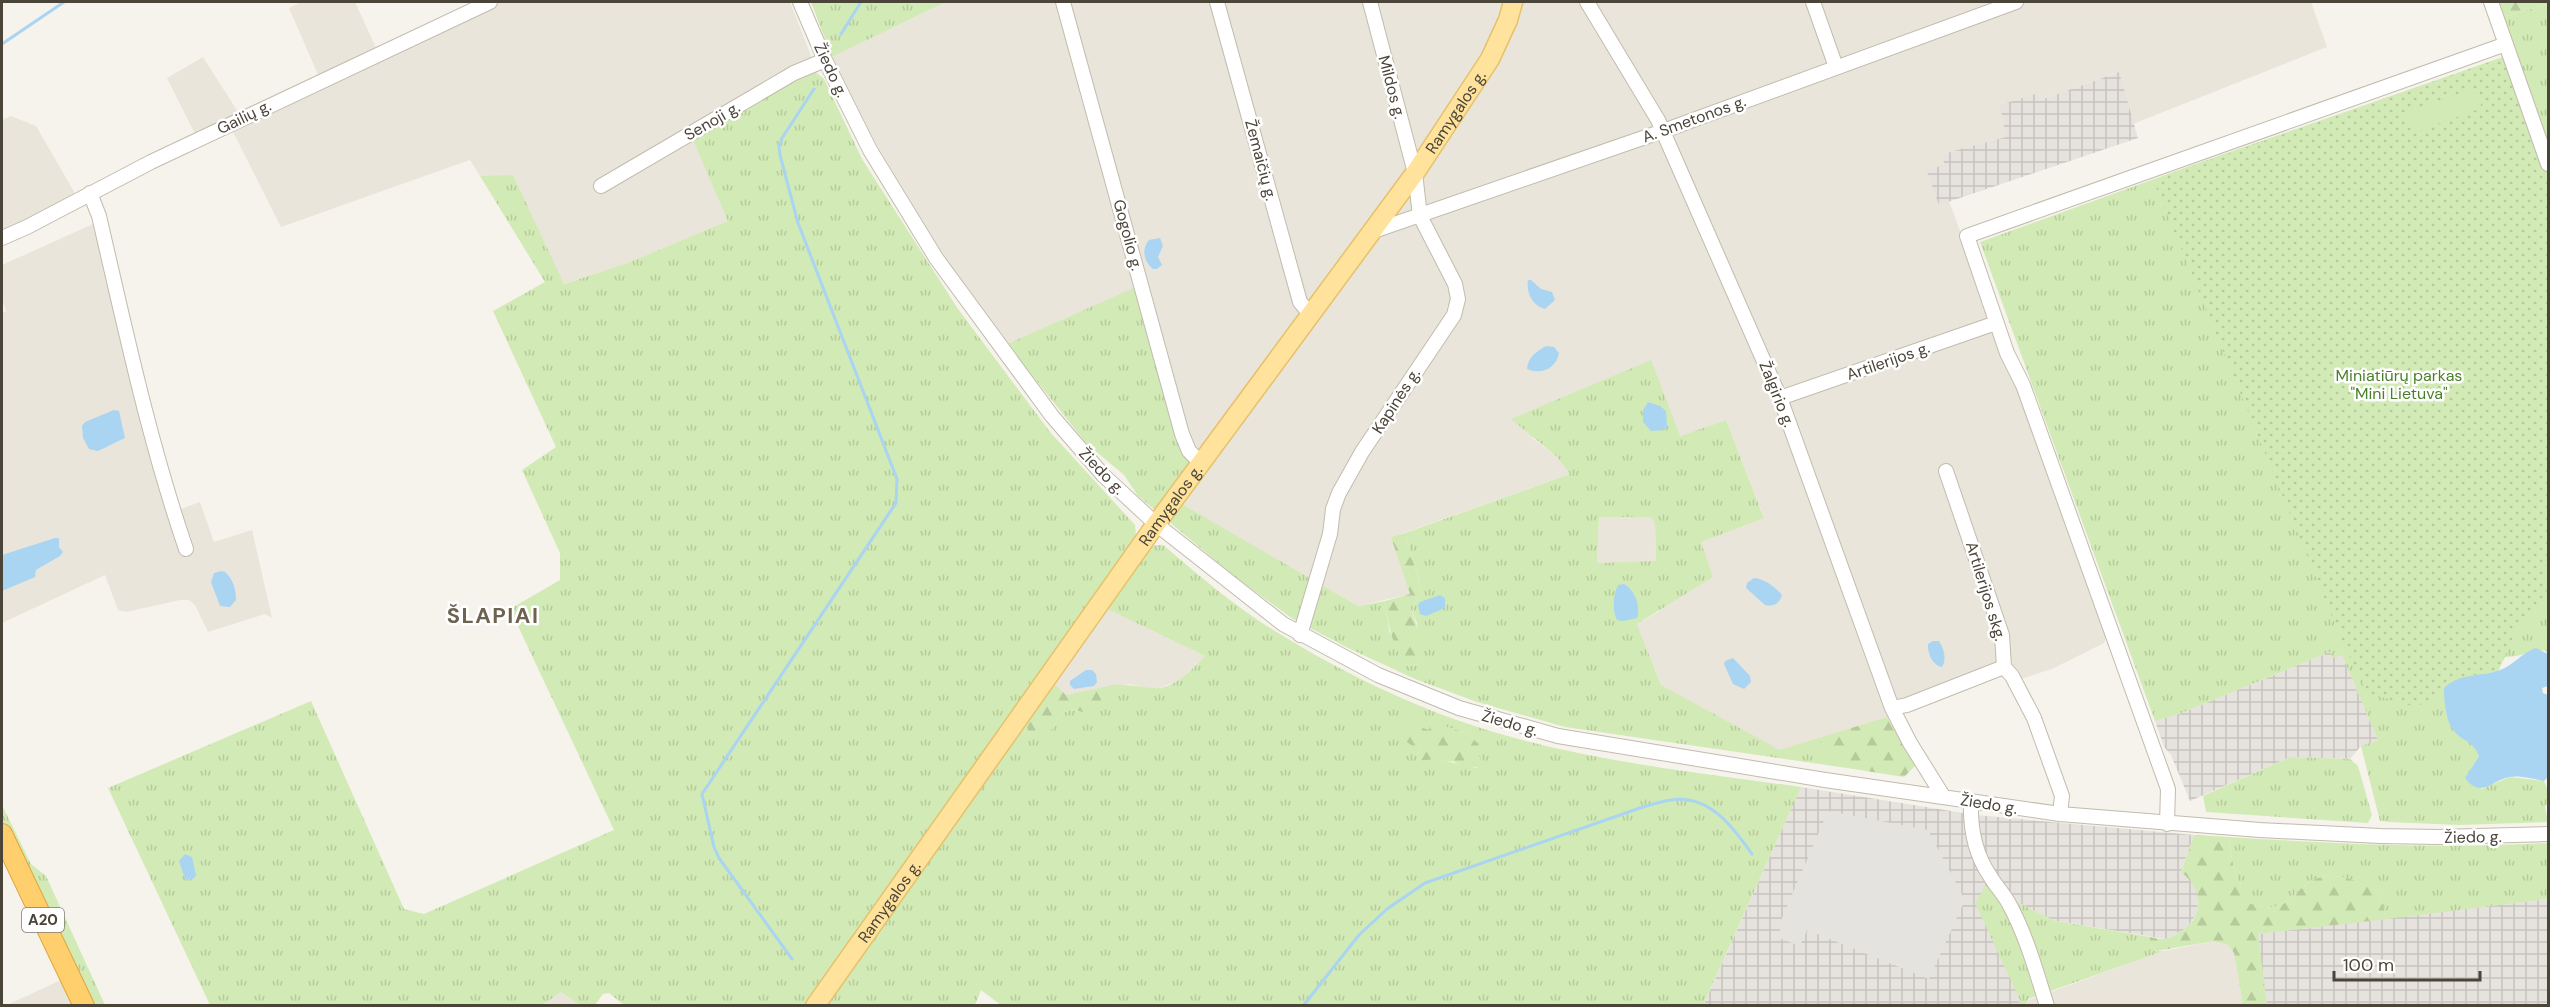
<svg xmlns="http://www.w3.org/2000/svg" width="2550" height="1007" viewBox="0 0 2550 1007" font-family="'DM Sans',sans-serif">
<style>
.residential{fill:#eae5da}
.industrial{fill:url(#industrial-grid)}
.grass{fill:url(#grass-tufts);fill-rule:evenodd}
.forest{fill:url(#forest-firs)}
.park{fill:url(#park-dots)}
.pitch{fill:#d2eab5}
.parking{fill:#e5e3e0}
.water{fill:#a9d4f2}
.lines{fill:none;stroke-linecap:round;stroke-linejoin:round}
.stream{stroke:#a9d4f2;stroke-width:3}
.minor-casing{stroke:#c2bbae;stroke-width:16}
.major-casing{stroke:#e6c16a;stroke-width:21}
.highway-casing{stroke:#e0a43c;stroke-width:22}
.minor{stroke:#fff;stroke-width:14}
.major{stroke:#ffe39c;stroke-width:18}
.highway{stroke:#ffcf6e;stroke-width:20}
.labels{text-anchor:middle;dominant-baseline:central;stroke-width:5;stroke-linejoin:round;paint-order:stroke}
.shield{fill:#fff;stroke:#817c74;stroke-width:1.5}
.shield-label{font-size:15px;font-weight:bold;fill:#4b4439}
.street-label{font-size:16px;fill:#4b4439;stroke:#fff}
.park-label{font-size:16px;fill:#4a7f2a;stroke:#fff}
.district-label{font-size:22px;font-weight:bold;letter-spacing:1.5px;fill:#6e6250;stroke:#fff}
</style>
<defs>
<pattern id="industrial-grid" width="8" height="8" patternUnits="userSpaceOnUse" patternTransform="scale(1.5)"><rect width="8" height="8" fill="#e6e2dd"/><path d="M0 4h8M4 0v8" fill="none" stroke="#c7c3be"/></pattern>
<pattern id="grass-tufts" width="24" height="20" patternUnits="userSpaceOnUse" patternTransform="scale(1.5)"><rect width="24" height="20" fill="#d2eab5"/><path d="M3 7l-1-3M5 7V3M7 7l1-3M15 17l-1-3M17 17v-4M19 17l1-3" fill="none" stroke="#b6ca9c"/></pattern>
<pattern id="forest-firs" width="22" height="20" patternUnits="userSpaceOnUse" patternTransform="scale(1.5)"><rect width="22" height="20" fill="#d2eab5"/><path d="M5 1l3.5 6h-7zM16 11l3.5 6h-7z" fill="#b6ca9c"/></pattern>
<pattern id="park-dots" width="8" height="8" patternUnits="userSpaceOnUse" patternTransform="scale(1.5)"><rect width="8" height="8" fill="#d2eab5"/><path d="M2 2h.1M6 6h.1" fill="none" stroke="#b6ca9c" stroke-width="1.8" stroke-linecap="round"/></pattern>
</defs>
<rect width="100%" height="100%" fill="#f6f3ec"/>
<path class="residential" d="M302 2H355L377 50 480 2H790L817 71 813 70 729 221 630 262 563 284 513 175 480 176 470 160 281 227 231 128 198 140 167 78 203 57 240 115 319 77 289 8Z
M946 2H1507L1493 40 1430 140 1197 453 1185 434 1144 284 1007 344 954 272 875 142 832 57Z
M1519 2H2311L2327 47 2133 124 2118 72 2041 100 2038 93 2001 105 2006 137 1942 154 1944 164 1939 205 1949 201 2022 398 2107 636 2104 643 2052 669 2011 682 1999 675 1887 717 1780 751 1661 685 1637 624 1660 611 1701 542 1764 517 1726 420 1680 436 1531 437 1557 457 1570 474 1392 537 1410 594 1358 606 1179 503 1253 403Z
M11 116 36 126 76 195 2 231V120Z
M104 219 178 510 200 502 214 542 252 530 272 618 265 614 208 632 195 605 189 600H180L126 612 118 610 105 575 2 623V313L6 311 2 299V265Z
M1599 517H1651L1655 523 1656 562 1597 563Z
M1105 608 1205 656 1179 681 1155 689 1129 684 1066 695 1053 682Z
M2214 941 2228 945 2234 953 2243 1005 2026 1006 2028 1000 2164 951Z
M63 979 77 1006H5Z
M561 992 580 1005 541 1006Z"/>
<path class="industrial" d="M2119 72 2138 138 1939 205 1927 172 1944 164 1942 154 2006 137 2000 105 2038 93 2041 100Z
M2330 652 2342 655 2378 740 2361 746 2350 759 2290 757 2190 801 2171 755 2164 747 2155 721 2179 714Z
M1801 787 1976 815 2194 835 2181 871 2192 880 2199 894 2197 913 2187 928 2166 939 2055 921 2009 898 2020 1000 2018 1005 1703 1006Z
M2548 899V1005H2267L2257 934Z"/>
<path class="grass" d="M811 2H946L832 57Z
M2548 4V148L2502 17Z
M2506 56 2548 173V654L2545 650C2528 651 2520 657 2505 657L2498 671 2483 674 2453 729 2475 745 2479 756 2471 768 2481 789 2510 777 2544 781 2548 791V803L2545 806 2548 822 2459 825 2389 822 2380 821 2361 746 2378 740 2342 655 2333 658 2330 652 2179 714 2155 721 1980 242 2201 162Z
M813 70 824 79 862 159 958 309 1050 432 1135 525 1136 536 1132 545 806 1005H624L609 993 603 994 595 1005H580L561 992 541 1006 210 1005 108 788 311 701 404 909 424 914 614 830 510 609 560 580V553L522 470 556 447 493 311 545 282 480 176 513 175 564 284 630 262 728 221 693 140 703 129Z
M1145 283 1185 433 1197 453 1168 496 1358 606 1385 601 1389 630 1406 665 1413 666 1420 662 1417 623 1410 607 1423 595 1405 533 1570 474 1557 457 1511 419 1651 360 1680 436 1726 420 1764 518 1701 542 1713 577 1637 624 1661 685 1780 750 1822 737 1821 749 1847 768 1565 727 1477 702 1415 679 1348 648 1293 619 1239 580 1138 496 1124 475 1086 443 1007 344ZM1599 517H1651L1655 523 1656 561 1597 563Z
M1155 545H1163C1199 575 1235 607 1275 631 1344 674 1419 710 1497 733 1596 762 1700 773 1801 787L1703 1005 1002 1006 981 990 975 1005 823 1006 1025 721 1054 727 1060 714 1073 709 1091 715 1102 698 1114 685C1128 684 1139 687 1153 688 1174 690 1191 670 1205 656L1105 608 1149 548ZM1441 726 1465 732 1479 744 1474 755 1477 768C1458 766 1441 756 1422 761L1417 758 1420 748 1404 739 1406 730H1429Z
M2290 757 2350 759 2358 766 2372 815 2368 823 2206 812 2203 796Z
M2 805 31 864 46 876 105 1005H94L2 820Z
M2229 837C2336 844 2441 849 2548 843V899L2387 919 2379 892C2355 879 2327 867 2304 886 2293 895 2289 904 2274 907 2267 908 2258 906 2251 905 2235 883 2232 863 2229 837Z
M1993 874 2009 898 2055 921 2150 937V944L2157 951H2164L2028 999 2026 1005H2018L2020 1000 1975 903Z"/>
<path class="forest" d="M2497 2H2548V4L2502 17Z
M1405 533 1423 595 1410 607C1417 625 1423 643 1420 662L1413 666 1406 665C1392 645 1388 625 1385 601L1410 594 1391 537Z
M1053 682 1066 695 1114 685 1099 703 1098 713 1091 715 1073 709 1060 714 1054 727 1041 739 1030 736 1025 721Z
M1420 715 1423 728 1429 730 1431 720 1438 718 1442 726 1465 732 1479 744 1475 755 1480 757 1482 764C1472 771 1461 767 1453 761 1442 762 1433 758 1422 761L1417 758 1420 748 1411 745 1403 739 1406 730 1403 723 1413 716Z
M1887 717 1915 766 1904 777 1847 768 1820 749 1822 737Z
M2194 835 2229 837C2232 863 2235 883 2251 904 2258 906 2267 908 2274 907 2289 904 2293 895 2304 886 2327 867 2356 879 2379 892L2387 919 2258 934 2267 1005H2243L2234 953 2228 945 2214 941 2157 951 2150 944V937C2155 938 2160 939 2165 939 2169 938 2174 935 2178 933 2205 919 2204 889 2181 872Z"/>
<path class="park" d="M2506 56 2548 173V563L2543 567 2548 601C2518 612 2511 645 2498 671L2452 679 2429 703 2413 706 2367 693 2343 643 2153 180Z"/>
<path class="pitch" d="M2475 88 2482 108 2413 133 2406 112Z"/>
<path class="parking" d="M1828 811 1928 830 1965 900 1929 979 1807 930 1800 946 1777 937 1781 927 1779 925Z"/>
<path class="water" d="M1160 238 1163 246 1158 257 1162 265 1157 269H1153C1144 262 1141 249 1149 240Z
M1528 280H1531L1541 289 1552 292 1555 300 1545 309C1532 306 1526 292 1528 280Z
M1546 346 1554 347 1559 353C1556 369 1541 375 1527 369 1528 357 1536 352 1546 346Z
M1648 402 1660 406 1666 411 1667 427 1664 430 1651 431 1643 422V410Z
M114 410 119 411 125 438 98 451 89 449 83 438 82 426 85 422Z
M55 538H59V547L63 552 60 556 36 570 35 577 2 591V555Z
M221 571 225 572C233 579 236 589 236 600L230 607 220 606 211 582 214 573Z
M1754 578C1765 579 1775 587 1782 595 1779 604 1774 607 1765 605L1746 588 1747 583Z
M1624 584C1635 590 1641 607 1637 618L1623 621 1617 620C1612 610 1613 595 1618 585Z
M1440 595 1445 598V608L1426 616 1420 614 1418 605 1420 602Z
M1933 641H1939C1944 649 1947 659 1942 667 1933 666 1927 653 1928 644Z
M2536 648 2548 654V686L2542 688 2543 693 2548 695V777L2544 781C2534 779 2519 775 2509 777 2491 781 2481 799 2465 778L2479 756C2473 740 2463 742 2453 730 2446 721 2444 700 2444 688 2459 673 2480 677 2500 670 2513 666 2521 653 2536 648Z
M1733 658 1750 676 1751 682 1744 689 1733 684 1724 664 1725 661Z
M1086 670H1092L1096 674 1097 682 1094 686 1074 689 1070 685V681Z
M185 854 192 857 196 875 193 879H185L179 861Z"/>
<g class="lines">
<path class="stream" d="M841 34 861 2
M2 44 64 2
M792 959 719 858 714 847 702 794 896 503 897 479 798 223 780 155 779 146 782 138 814 89
M1303 1006 1359 935 1387 909 1425 883 1640 808C1650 805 1661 801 1671 800 1709 794 1733 827 1752 854"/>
<defs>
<path id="minor" d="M800 2 825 60 870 150 936 258 1052 416 1103 475 1156 524 1283 624 1378 675 1459 708 1558 736 1825 780 2060 814 2260 830 2380 836 2439 837 2548 834
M1063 2 1182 434 1189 451 1201 463
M1217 2 1300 302 1311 315
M1587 2 1658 120 1780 398 1892 708 1910 743 1943 796
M1813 2 1836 67
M2491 2 2548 164
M601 186 794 73 825 60
M90 193 99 216C125 328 149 441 186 549
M1371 232 1663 131 2016 2
M2 238 27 227 151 162 490 2
M1780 398 1996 323
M1300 635 1330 534 1333 509 1339 493 1362 452 1454 315 1458 299 1455 284 1420 216 1415 173 1370 2
M2004 667 2012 676 2034 718 2062 796 2060 814
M1892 708 1907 705 2004 667 2002 635 1946 471
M1971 801C1970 827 1975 854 1990 876 1995 885 2003 893 2008 902 2026 934 2036 971 2047 1006
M2167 824 2168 789 2023 385 2007 353 1967 236 2506 44"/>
<g id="major">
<path id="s1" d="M815 1006 1156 524 1415 173 1490 59 1508 20 1513 2"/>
</g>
<path id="highway" d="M2 834 84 1006"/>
</defs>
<use href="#minor" class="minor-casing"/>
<use href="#major" class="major-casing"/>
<use href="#highway" class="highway-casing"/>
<use href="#minor" class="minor"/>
<use href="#major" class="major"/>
<use href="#highway" class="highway"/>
</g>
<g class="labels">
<rect class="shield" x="22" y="908" width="42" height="24" rx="4.5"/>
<g class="shield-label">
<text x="43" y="920">A20</text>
</g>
<g class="street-label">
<text transform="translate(831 70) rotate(65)">Žiedo g.</text>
<text transform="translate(1392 87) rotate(75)">Mildos g.</text>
<text stroke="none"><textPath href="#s1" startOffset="1100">Ramygalos g.</textPath></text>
<text transform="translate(244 117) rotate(-26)">Gailių g.</text>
<text transform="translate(1694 119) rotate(-20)">A. Smetonos g.</text>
<text transform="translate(712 121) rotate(-30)">Senoji g.</text>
<text transform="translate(1261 160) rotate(75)">Žemaičių g.</text>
<text transform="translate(1128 235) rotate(75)">Gogolio g.</text>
<text transform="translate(1888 361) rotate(-19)">Artilerijos g.</text>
<text transform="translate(1777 394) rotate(68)">Žalgirio g.</text>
<text transform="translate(1396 401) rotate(-57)">Kapinės g.</text>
<text transform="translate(1102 471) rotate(46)">Žiedo g.</text>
<text stroke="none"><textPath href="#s1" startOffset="614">Ramygalos g.</textPath></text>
<text transform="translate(1986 591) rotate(73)">Artilerijos skg.</text>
<text transform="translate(1510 723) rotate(16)">Žiedo g.</text>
<text transform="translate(1989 804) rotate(9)">Žiedo g.</text>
<text transform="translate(2473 837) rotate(-1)">Žiedo g.</text>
<text stroke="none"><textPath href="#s1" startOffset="128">Ramygalos g.</textPath></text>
</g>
<g class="park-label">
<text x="2399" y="375">Miniatiūrų parkas<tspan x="2399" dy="18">"Mini Lietuva"</tspan></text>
</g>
<g class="district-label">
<text x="493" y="615">ŠLAPIAI</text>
</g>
</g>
<rect width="2550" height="1007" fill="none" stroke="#4b4439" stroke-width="6"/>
<path d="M2334 971v9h146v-9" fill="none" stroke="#4b4439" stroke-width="3"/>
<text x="2343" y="971" font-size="18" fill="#4b4439" stroke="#ffffff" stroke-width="4.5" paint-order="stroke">100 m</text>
</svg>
